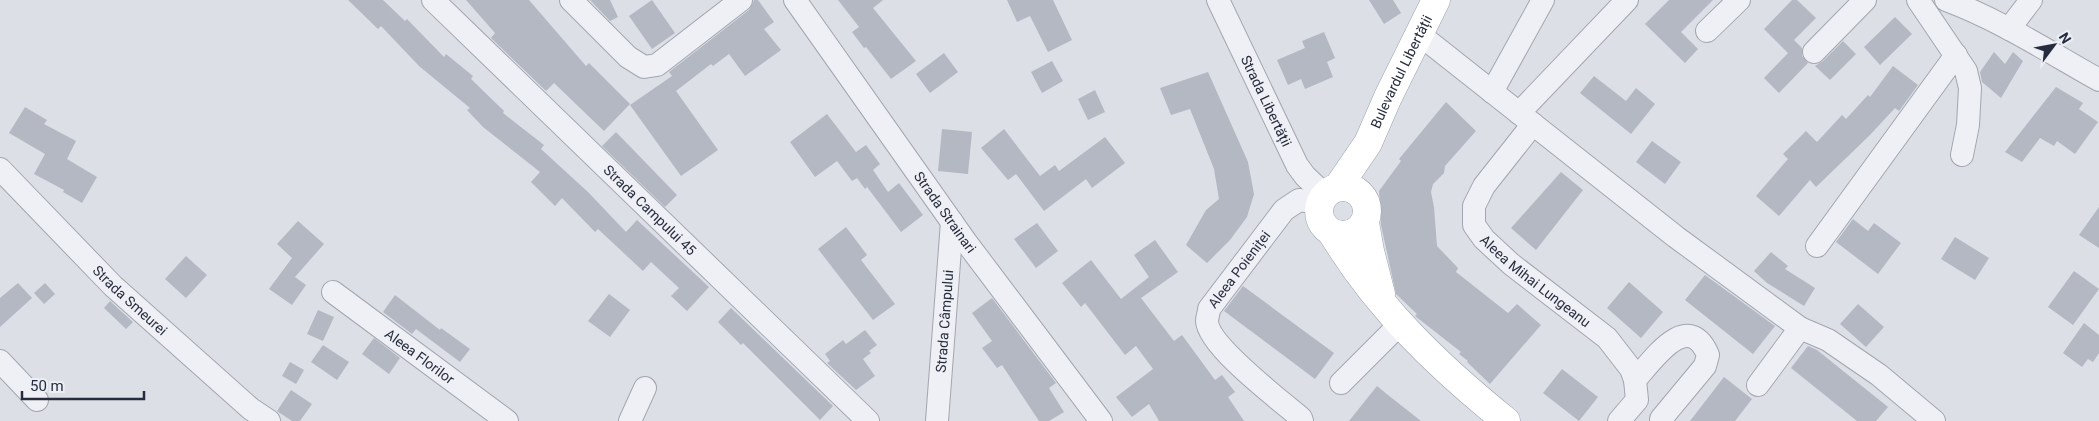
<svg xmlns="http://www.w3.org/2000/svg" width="2099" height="421" viewBox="0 0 2099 421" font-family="Roboto,sans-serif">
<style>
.building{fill:#b3b8c3}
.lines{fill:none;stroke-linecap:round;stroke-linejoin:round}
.minor-casing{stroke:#a2a6b0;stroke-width:24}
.major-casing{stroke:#9ba2b2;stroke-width:29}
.minor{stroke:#eff0f5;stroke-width:22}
.major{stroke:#fff;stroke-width:28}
.labels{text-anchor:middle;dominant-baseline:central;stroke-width:5;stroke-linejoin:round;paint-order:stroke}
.street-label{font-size:14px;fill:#262c3d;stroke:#ebeef4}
</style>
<rect width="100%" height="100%" fill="#dcdfe6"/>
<path class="building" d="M348 0H383L405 21 407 19 444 57 446 54 473 76 471 79 504 111 503 113 544 145 541 149 589 193 626 232 637 220 709 287 687 311 671 296 679 288 651 262 643 271 598 229 595 232 562 198 555 206 531 182 540 172 483 127 467 110 470 108 419 66 381 26 378 29Z
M466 0H529L586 66 589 63 630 104 604 131 554 83 546 91 491 38 495 33Z
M590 0H610L618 17 610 21Z
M652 0 675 33 652 49 629 16Z
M754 0H758L774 22 764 29 781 50 745 76 729 54 713 66 711 64 676 91 718 150 681 176 630 105 672 76 669 72 749 10Z
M838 0H883L873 8 916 61 891 79 866 47 864 48 852 32 859 27Z
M1007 0H1053L1072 40 1048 52 1030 16 1017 22Z
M1369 0H1393L1401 13 1384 24Z
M1669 0H1713L1681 32 1698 49 1685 63 1645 24Z
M1792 0H1797L1816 18 1794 40 1802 48V56L1808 63 1779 93 1764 78 1788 53 1764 29Z
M1895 17 1912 34 1880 65 1864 47Z
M1324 32 1335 58 1327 62 1333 77 1305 89 1301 79 1288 85 1277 60 1305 48 1302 41Z
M1843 41 1856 54 1830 80 1815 66 1823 61Z
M1994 52 2005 64 2013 52 2023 61 2001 98 1982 82 1980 72Z
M944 53 958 72 930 93 916 74Z
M1052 61 1063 81 1042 93 1031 72Z
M1893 66 1918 85 1899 111 1895 108 1870 135 1816 187 1810 180 1779 216 1756 196 1788 159 1783 154 1806 131 1817 142 1842 115 1846 119 1868 95 1870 97Z
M1208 72 1248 162 1254 194 1247 217 1230 240 1207 263 1186 245 1206 210 1219 199 1214 169 1190 109 1171 115 1160 88Z
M1594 76 1626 101 1636 88 1655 104 1631 134 1580 93Z
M2056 87 2083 103 2079 109 2098 122 2075 154 2057 141 2054 146 2040 138 2022 162 2005 152Z
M1095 90 1105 112 1088 120 1078 99Z
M1446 102 1476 131 1445 166 1444 173 1433 184 1431 192 1434 207 1437 246 1458 268 1456 272 1508 313 1517 304 1541 325 1490 384 1467 362 1468 361 1459 354 1461 352 1415 316 1417 314 1396 294 1381 225 1379 191 1401 161 1399 159Z
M25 107 47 120 44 124 76 141 67 159 97 177 82 203 63 192 64 190 34 174 45 154 9 133Z
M827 114 856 152 866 145 880 164 873 170 888 192 899 183 923 215 901 232 867 187 865 189 857 178 852 181 837 161 815 177 790 142Z
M942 129 972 132 968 174 938 171Z
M1004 129 1040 176 1055 165 1059 171 1105 137 1125 163 1092 188 1086 179 1044 211 1016 174 1008 180 981 148Z
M616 132 677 195 665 207 602 146Z
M1652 141 1681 162 1665 184 1636 162Z
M1561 172 1583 190 1536 250 1511 228Z
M2099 207V248L2079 235Z
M1853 219 1868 231 1874 223 1901 243 1878 274 1836 242Z
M298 221 324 244 295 277 306 285 292 305 269 289 292 258 277 244Z
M1037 223 1058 251 1036 268 1014 239Z
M846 227 867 255 861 260 895 304 873 320 818 249Z
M1955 237 1989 258 1975 280 1941 259Z
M1155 240 1178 272 1141 298 1174 341 1182 335 1215 380 1222 375 1235 392 1228 397 1244 421H1159L1149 404 1132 417 1116 397 1153 369 1136 346 1125 355 1085 303 1081 307 1062 283 1091 260 1121 299 1149 277 1134 255Z
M1771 252 1788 266 1785 269 1815 288 1804 306 1767 283 1754 271Z
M186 256 207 275 186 298 165 279Z
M2074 271 2099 289 2073 325 2048 307Z
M1705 275 1775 326 1753 354 1685 300Z
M1629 282 1663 312 1641 338 1607 308Z
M18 283 32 298 0 327V298Z
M45 283 55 294 44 304 34 293Z
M1243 286 1334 353 1315 379 1224 311Z
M609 294 630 310 610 337 588 321Z
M395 295 440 330 441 328 470 349 460 362 416 329 412 334 383 312Z
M992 298 1056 383 1049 388 1064 412 1049 421H1039L1002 365 997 368 982 348 992 341 972 313Z
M110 301 133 322 126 329 104 308Z
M1858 304 1884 327 1866 347 1840 324Z
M731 308 833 406 820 420 743 343 741 345 718 322Z
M318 310 334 317 323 341 307 334Z
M2084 323 2099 335V353L2093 362 2088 359 2082 367 2063 353Z
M865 330 877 345 869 351 871 353 863 359 875 376 856 390 827 363 830 361 825 354 843 340 846 344Z
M374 338 400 358 389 374 362 354Z
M323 345 349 362 337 380 311 362Z
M1808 346 1817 350 1888 407 1876 421H1857L1791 368Z
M290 362 304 370 296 384 282 376Z
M1562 369 1598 397 1579 421 1543 393Z
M1724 377 1752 399 1735 421H1690Z
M1377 386 1388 395 1421 421H1349Z
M291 390 312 404 300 421H292L277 411Z"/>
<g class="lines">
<defs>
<g id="minor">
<path id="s1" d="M433 0 868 421"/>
<path d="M571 0 628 57 644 67 657 65 741 0"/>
<path id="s2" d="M795 0 966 242 1101 421"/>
<path id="s3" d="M1218 0 1297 165 1305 176 1325 195"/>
<path d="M1918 0 1966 71 1970 88 1968 125 1962 155"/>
<path d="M1946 0C2000 20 2049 52 2099 80"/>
<path d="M2009 29 2031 0"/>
<path d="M1707 31 1739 0"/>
<path d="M1419 34 1676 237 1800 328 1828 340 1879 375 1934 421"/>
<path d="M1814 52 1865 0"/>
<path d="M1492 92 1543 0"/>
<path d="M1519 113 1627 0"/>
<path id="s4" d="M1533 124 1484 186 1474 206V225L1484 239 1511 264 1607 338 1631 369 1635 380 1637 400 1619 421"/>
<path id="s5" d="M0 169 113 286 251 409 269 421"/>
<path d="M1817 246 1956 55"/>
<path id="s6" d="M333 292 507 421"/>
<path d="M0 361 37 400"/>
<path d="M1635 380C1653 360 1688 308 1708 355L1705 366 1661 419"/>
<path d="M1341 383 1400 324"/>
<path d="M1758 385 1800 328"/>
<path d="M630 421 645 388"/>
<path id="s7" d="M937 421 952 222"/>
<path id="s8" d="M1302 421 1301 418C1280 400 1208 346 1207 321 1207 317 1209 313 1209 309L1284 210 1299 200 1320 203"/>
</g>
<g id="major">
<circle cx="1343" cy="211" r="24"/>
<path id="s9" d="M1338 187 1368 143 1388 97 1436 0"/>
<path d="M1365 223 1370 251 1381 294"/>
<path d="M1332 233C1377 308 1439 367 1506 421"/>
</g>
</defs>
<use href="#minor" class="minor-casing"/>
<use href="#major" class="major-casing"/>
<use href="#minor" class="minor"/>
<use href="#major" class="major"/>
</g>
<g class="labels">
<g class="street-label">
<text stroke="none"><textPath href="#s9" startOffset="132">Bulevardul Libertății</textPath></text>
<text stroke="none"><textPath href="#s3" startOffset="112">Strada Libertății</textPath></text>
<text stroke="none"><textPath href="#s1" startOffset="302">Strada Campului 45</textPath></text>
<text stroke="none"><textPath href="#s2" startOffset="260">Strada Strainari</textPath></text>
<text stroke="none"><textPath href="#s8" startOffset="202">Aleea Poieniței</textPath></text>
<text stroke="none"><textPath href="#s4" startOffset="204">Aleea Mihai Lungeanu</textPath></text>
<text stroke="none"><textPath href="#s5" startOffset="185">Strada Smeurei</textPath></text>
<text stroke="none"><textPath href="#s7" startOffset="100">Strada Câmpului</textPath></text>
<text stroke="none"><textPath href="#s6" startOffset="108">Aleea Florilor</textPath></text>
</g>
</g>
<g transform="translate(2054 45) rotate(58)" stroke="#ebeef4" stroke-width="4" paint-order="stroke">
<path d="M0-4L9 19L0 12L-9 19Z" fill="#262c3d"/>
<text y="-8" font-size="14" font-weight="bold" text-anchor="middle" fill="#262c3d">N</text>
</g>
<path d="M22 391v8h122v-8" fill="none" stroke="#262c3d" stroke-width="2.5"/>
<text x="30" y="391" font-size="15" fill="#262c3d" stroke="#ebeef4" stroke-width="4" paint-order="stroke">50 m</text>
</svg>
